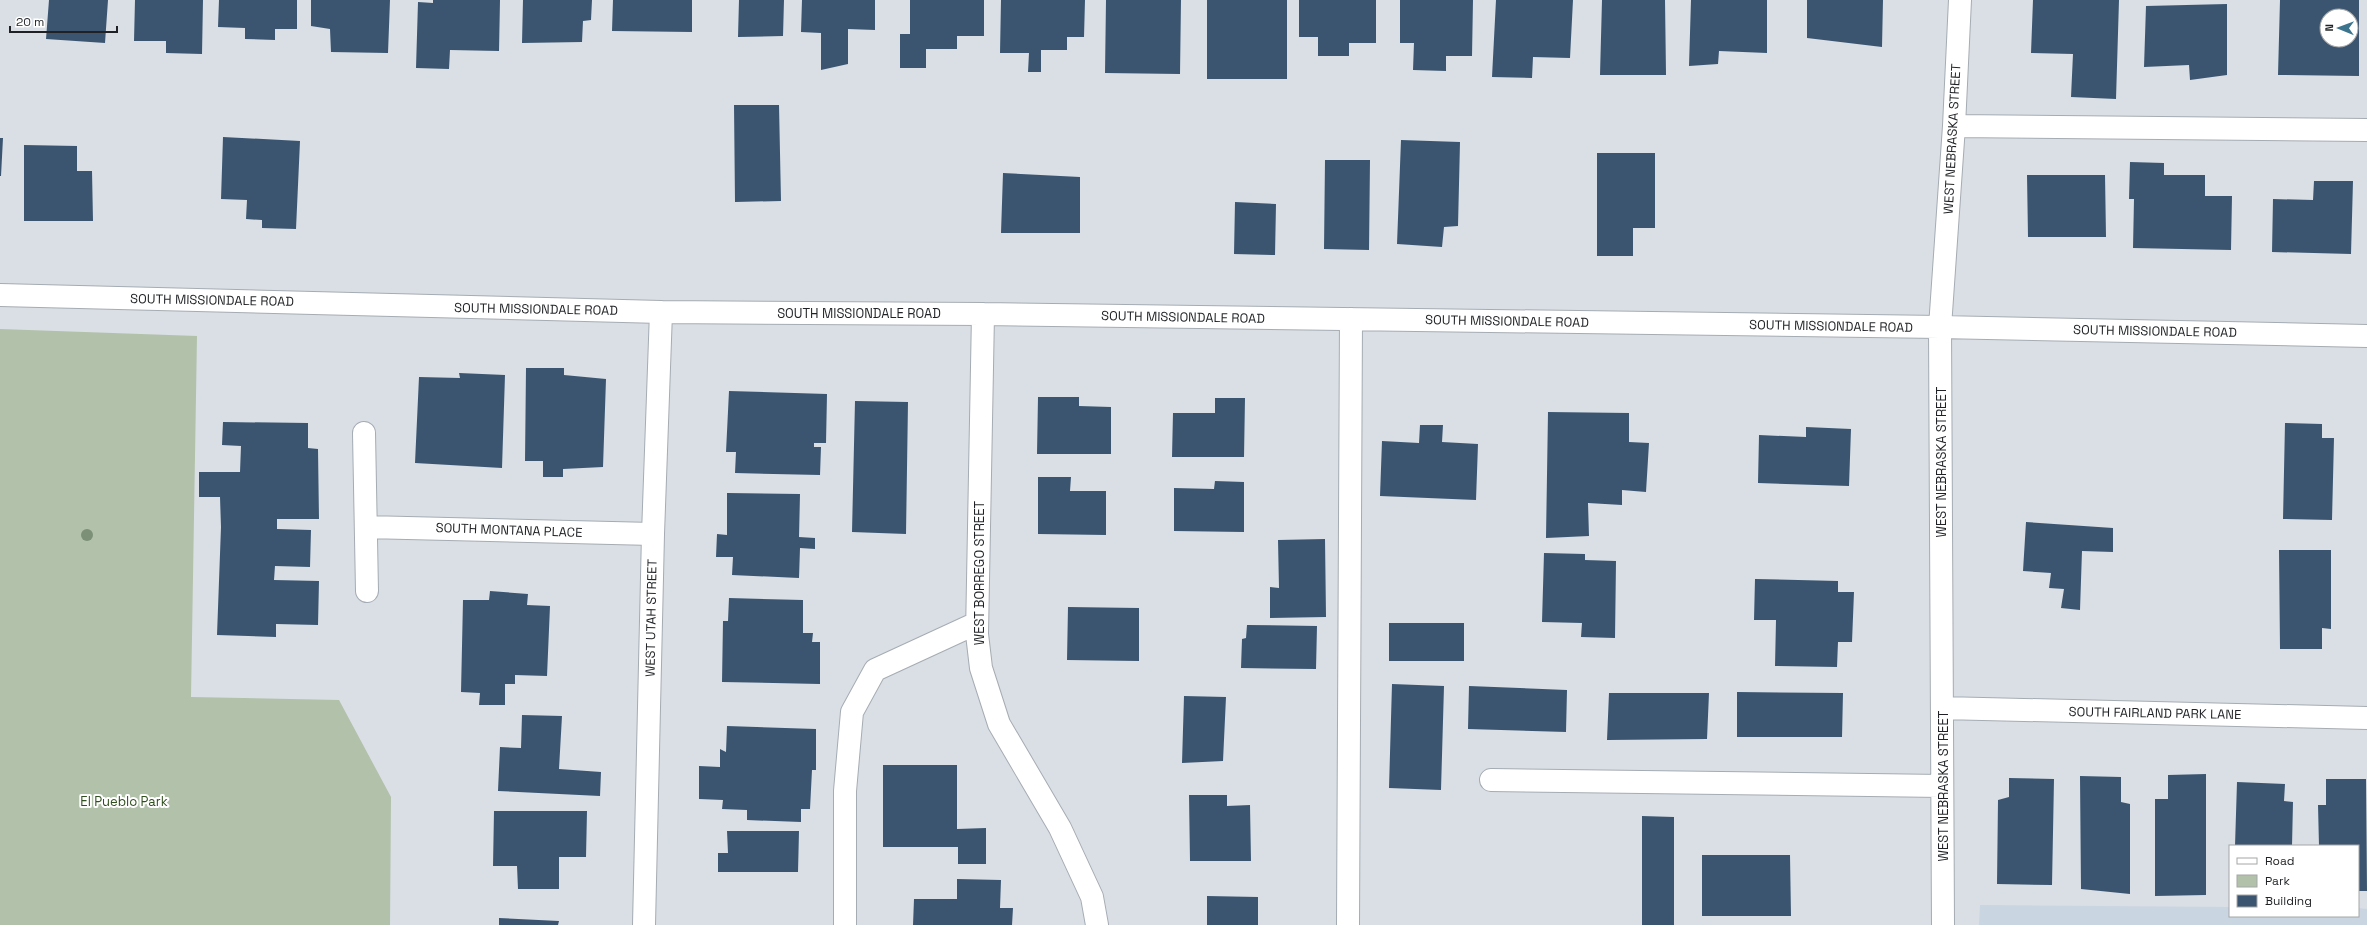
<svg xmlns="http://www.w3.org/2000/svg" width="2367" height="925" viewBox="0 0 2367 925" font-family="'Space Grotesk',sans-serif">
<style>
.built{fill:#cad5e2}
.green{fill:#b2c1aa}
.building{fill:#3b5570;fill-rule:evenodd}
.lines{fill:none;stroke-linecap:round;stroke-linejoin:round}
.minor-casing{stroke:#a6acb3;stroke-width:24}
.minor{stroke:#fff;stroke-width:22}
.tree{fill:#7c9078}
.labels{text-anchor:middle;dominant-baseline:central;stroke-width:4;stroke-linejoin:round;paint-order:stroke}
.street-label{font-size:13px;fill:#1f2124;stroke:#fff}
.park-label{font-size:13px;fill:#304f1e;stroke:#fff}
</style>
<rect width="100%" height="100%" fill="#d9dfe5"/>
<path class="built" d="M1980 905 2230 907V916H2358V908L2367 909V925H1979Z"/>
<path class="green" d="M0 329 197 336 191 697 339 700 391 797 390 925H0Z"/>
<path class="building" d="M49 0H108L105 43 46 39Z
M135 0H203L202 54 166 53V41H134Z
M219 0H297V29H275V40L245 39V28L218 27Z
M311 0H390L388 53 331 52 330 29 311 26Z
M433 0H500L499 51 450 50 449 69 416 68 418 2 433 3Z
M523 0H592L591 20 583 21 582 42 522 43Z
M613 0H692V32L612 31Z
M739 0H784L783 36 738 37Z
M802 0H875V30L848 29V64L821 70V33L801 32Z
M910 0H984V36H957V49H926V68H900V34H910Z
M1001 0H1085L1084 37H1067V50H1041V72H1028L1029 53H1000Z
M1106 0H1181L1180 74 1105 73Z
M1207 0H1287V79H1207Z
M1299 0H1376V43H1349V56H1318V37H1299Z
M1400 0H1473L1472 56H1446V71L1413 70 1414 43H1400Z
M1496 0H1573L1570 58 1533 57 1532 78 1492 77Z
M1602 0H1665L1666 75H1600Z
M1691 0H1767V53L1719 51 1718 64 1689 66Z
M1807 0H1883L1882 47 1807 38Z
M2033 0H2119L2116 99 2071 97 2073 54 2031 53Z
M2280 0H2359V76L2278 75ZM2327 16H2351V40H2327Z
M2227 4V75L2190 80 2189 65 2144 67 2146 6Z
M734 105H779L781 201 735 202Z
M223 137 300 141 296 229 262 228V220L246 219 247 200 221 199Z
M0 138H3L1 176H0Z
M1401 140 1460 142 1458 226 1444 227 1442 247 1397 244Z
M24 145 77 146V171H92L93 221H24Z
M1597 153H1655V228H1633V256H1597Z
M1325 160H1370L1369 250 1324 249Z
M2130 162 2164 163V175H2205V196H2232L2231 250 2133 248 2134 199H2129Z
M1003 173 1080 177V233H1001Z
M2027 175H2105L2106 237H2028Z
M2314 181H2353L2351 254 2272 252 2273 199 2313 200Z
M1235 202 1276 204 1275 255 1234 254Z
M526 368H564V375L606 379 603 467 563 469V477H543V461H525Z
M459 373 505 375 502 468 415 463 419 377 460 378Z
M729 391 827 394 826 443H814V447H821L820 475 735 473 736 452H726Z
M1038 397H1079V406L1111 407V454H1037Z
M1215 398H1245L1244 457H1172L1173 413H1215Z
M855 401 908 402 906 534 852 532Z
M1548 412 1629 413V442L1649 443 1646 492 1622 490V505L1588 503 1589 536 1546 538Z
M223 422 308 423V448L318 449 319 519H277V529L311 530 310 567 275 566 274 580 319 581 318 625 276 624V637L217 635 221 527 220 497H199V472H240L241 446 222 445Z
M2285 423 2322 424V438H2334L2332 520 2283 519Z
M1420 425H1443L1442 442 1478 444 1476 500 1380 496 1382 441 1419 443Z
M1806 427 1851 429 1849 486 1758 483 1759 435 1806 437Z
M1038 477H1071L1070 491H1106V535L1038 534Z
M1215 481 1244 482V532L1174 531V488L1214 489Z
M727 493 800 494 799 537 815 538V549L800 548 799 578 732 575 733 557H716L717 534 727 535Z
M2026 522 2113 528V552L2082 551 2080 610 2061 608 2064 589 2049 588 2051 573 2023 571Z
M1325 539 1326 617 1270 618V587L1279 588 1278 540Z
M2279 550H2331V629L2322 628V649H2280Z
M1544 553 1585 554V560L1616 561 1615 638 1581 637 1582 623 1542 622Z
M1755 579 1838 581V592H1854L1852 642H1838L1837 667 1775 666 1776 620H1754Z
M490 591 528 594 527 605 550 606 547 676 515 675V684H505V705H479L480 693 461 692 463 600H489Z
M729 598 803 600V633H813L812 642H820V684L722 682 723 621H728Z
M1068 607 1139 608V661L1067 660Z
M1389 623H1464V661H1389Z
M1247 625 1317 626 1316 669 1241 668 1242 639 1246 638Z
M1392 684 1444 686 1441 790 1389 788Z
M1469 686 1567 690 1566 732 1468 729Z
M1737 692 1843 693 1842 737H1737Z
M1609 693H1709L1707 739 1607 740Z
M1184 696 1226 697 1223 761 1182 763Z
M522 715 562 716 559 769 601 772 600 796 498 791 500 747 521 748Z
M727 726 816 729V770H812L810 809H801V822L747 820V810L722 809 723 800 699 799V766L720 767V749L726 752Z
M883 765H957V829L986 828V864H958V847H883Z
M2206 774V895L2155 896V799H2168V775Z
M2080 776 2121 777V802L2130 804V894L2081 889Z
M2009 778 2054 779 2052 885 1997 884 1998 800 2009 797Z
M2326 779H2366L2367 891H2358V846H2319L2318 805H2326Z
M2237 782 2285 784 2284 801 2293 802 2292 846H2235Z
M1189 795H1227V806L1250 805 1251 861H1190Z
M494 811H587L586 857H559V889H518L517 866H493Z
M1642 816 1674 817V925H1642Z
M727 831H799L798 872H718V853H728Z
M1702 855H1790L1791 916H1702Z
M957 879 1001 880 1000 908H1013L1012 925H913L914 899H957Z
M1207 896 1258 897V925H1207Z
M499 918 559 921 558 925H499Z"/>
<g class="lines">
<defs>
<path id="minor" d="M1954 126 2367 130
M0 295 661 312 983 314 1940 327 2367 336
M983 314 977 634 981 668 999 724 1060 828 1092 897 1097 925
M364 433 367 591
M366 527 653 534
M1942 708 2367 718
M1491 780 1942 786
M644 925 653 534 661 312
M845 925V791L852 712 875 670 977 623
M1348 925 1351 319
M1943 925 1940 327 1954 126 1960 0"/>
</defs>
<use href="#minor" class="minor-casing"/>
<use href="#minor" class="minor"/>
</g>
<circle class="tree" cx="87" cy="535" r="6"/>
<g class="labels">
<g class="street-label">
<text transform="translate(1952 139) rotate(-87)">WEST NEBRASKA STREET</text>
<text transform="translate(212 300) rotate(1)">SOUTH MISSIONDALE ROAD</text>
<text transform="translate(536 309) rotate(1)">SOUTH MISSIONDALE ROAD</text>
<text x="859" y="313">SOUTH MISSIONDALE ROAD</text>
<text transform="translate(1183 317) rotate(1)">SOUTH MISSIONDALE ROAD</text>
<text transform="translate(1507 321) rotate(1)">SOUTH MISSIONDALE ROAD</text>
<text transform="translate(1831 326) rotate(1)">SOUTH MISSIONDALE ROAD</text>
<text transform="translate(2155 331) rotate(1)">SOUTH MISSIONDALE ROAD</text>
<text transform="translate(1941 462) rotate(-90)">WEST NEBRASKA STREET</text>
<text transform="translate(509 530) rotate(2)">SOUTH MONTANA PLACE</text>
<text transform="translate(979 573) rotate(-90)">WEST BORREGO STREET</text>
<text transform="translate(651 618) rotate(-89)">WEST UTAH STREET</text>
<text transform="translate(2155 713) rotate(1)">SOUTH FAIRLAND PARK LANE</text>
<text transform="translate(1943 786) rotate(-90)">WEST NEBRASKA STREET</text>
</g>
<g class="park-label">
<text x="124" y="801">El Pueblo Park</text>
</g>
</g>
<rect x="2229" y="845" width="130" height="72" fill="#ffffff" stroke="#a5a6a7"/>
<rect x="2237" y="858" width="20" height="6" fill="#ffffff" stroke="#a5a6a7"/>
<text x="2265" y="865" font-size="12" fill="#1f2124">Road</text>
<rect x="2237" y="875" width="20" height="12" fill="#b2c1aa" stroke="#a5a6a7"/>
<text x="2265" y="885" font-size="12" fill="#1f2124">Park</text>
<rect x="2237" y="895" width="20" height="12" fill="#3b5570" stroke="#a5a6a7"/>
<text x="2265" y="905" font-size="12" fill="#1f2124">Building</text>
<g transform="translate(2339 28) rotate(271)"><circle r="19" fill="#ffffff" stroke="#a5a6a7"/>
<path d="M0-3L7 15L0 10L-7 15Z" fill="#3c748e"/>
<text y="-6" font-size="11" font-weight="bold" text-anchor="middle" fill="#1f2124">N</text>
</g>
<path d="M10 26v6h107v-6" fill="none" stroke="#1f2124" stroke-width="2"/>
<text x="16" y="26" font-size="12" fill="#1f2124" stroke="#ffffff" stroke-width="3" paint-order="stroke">20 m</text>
</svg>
